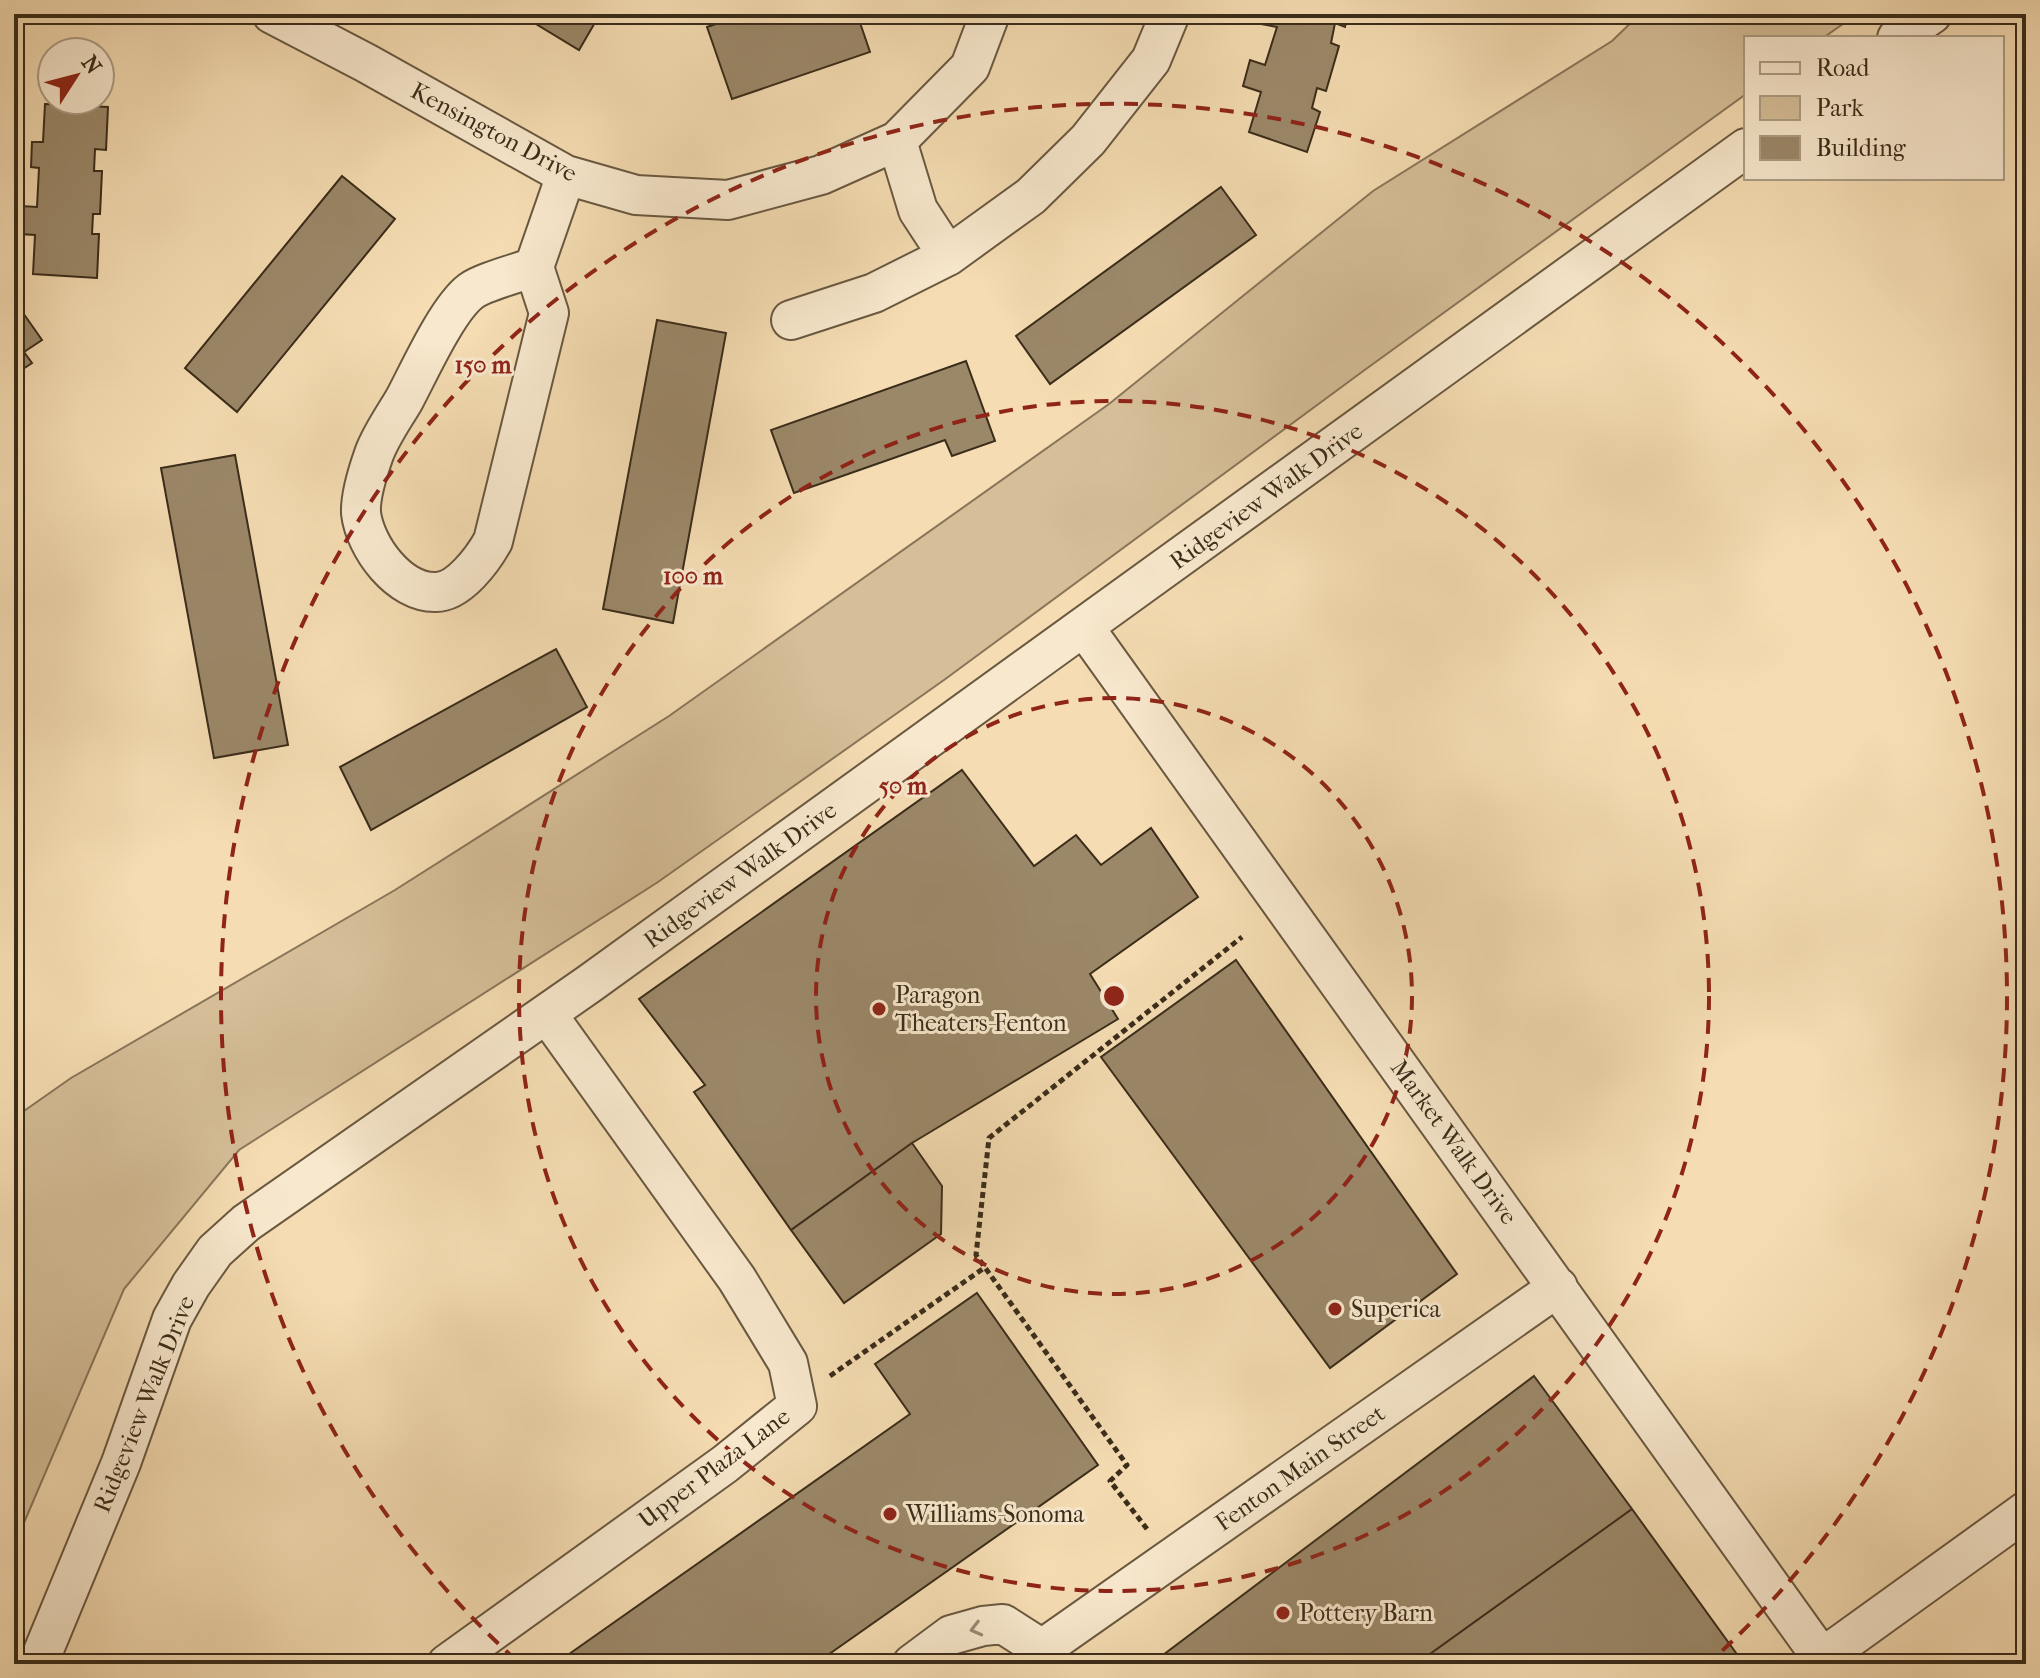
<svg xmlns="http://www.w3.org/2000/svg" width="2040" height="1678" viewBox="0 0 2040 1678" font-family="'IM FELL French Canon',serif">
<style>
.green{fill:#d5be98;stroke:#887559;stroke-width:2}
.building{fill:#9b8869;stroke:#3a2c1a;stroke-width:2}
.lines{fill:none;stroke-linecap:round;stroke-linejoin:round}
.street-casing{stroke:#695840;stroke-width:42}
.path{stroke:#3a2c1a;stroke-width:5;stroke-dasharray:6 4;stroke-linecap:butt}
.street{stroke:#f8e8cd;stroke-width:38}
.oneway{stroke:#998a74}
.ring{fill:none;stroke:#8f2418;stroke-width:4;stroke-dasharray:14 10}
.poi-dot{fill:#8f2418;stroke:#f8e8cd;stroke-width:3}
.labels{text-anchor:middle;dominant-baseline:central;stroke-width:6;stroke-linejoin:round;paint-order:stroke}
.street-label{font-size:24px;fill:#3a2c1a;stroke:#f8e8cd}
.poi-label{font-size:24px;fill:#3a2c1a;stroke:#f8e8cd;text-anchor:start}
.centre{fill:#8f2418;stroke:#f8e8cd;stroke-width:4}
.ring-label{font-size:24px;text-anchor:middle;font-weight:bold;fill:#8f2418;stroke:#f8e8cd;stroke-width:6;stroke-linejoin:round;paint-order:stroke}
</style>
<rect width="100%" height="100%" fill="#f5dcb2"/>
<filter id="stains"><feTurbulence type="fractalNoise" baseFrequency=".0025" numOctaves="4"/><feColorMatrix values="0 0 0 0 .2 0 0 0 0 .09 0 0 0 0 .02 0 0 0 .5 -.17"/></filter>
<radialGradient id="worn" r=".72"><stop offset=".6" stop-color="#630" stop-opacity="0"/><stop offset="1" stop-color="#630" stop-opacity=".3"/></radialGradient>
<path class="green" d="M1640 14H1857L1823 38H1746V94L1366 369 944 680 658 882 239 1150 124 1289 14 1546V1118L71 1078 395 890 669 716 1109 404 1373 191 1612 41Z"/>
<path class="building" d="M524 14H600L579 50 523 16Z
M746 14H857L870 52 732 99 707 27Z
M1265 14H1348L1345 27 1335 23 1331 43 1339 46 1326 91 1317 88 1312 108 1320 112 1307 152 1249 132 1261 92 1243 86 1250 60 1265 65 1277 27 1261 24Z
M45 104 108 107 106 150 95 149 94 171H102L100 214H93L92 234H99L97 278 33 274 35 235 20 234 21 206 37 207 39 168 31 167 32 142H43Z
M342 176 395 219 237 412 185 368Z
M1221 187 1256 235 1050 384 1016 336Z
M14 300 42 340 24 352 32 363 14 375Z
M657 320 726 333 673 623 603 609Z
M966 361 995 441 952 456 945 440 794 493 771 430Z
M235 455 288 745 214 758 161 468Z
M556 649 587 707 371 830 340 767Z
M962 770 1034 866 1076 835 1101 865 1151 828 1198 897 1090 974 1118 1019 912 1143 791 1230 694 1092 705 1085 639 999Z
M1236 960 1457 1274 1330 1368 1101 1057Z
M912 1143 942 1186 941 1234 844 1303 791 1230Z
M977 1293 1098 1465 815 1664H555L910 1414 875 1364Z
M1534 1376 1632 1509 1416 1664H1151Z
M1632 1509 1744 1664H1416Z"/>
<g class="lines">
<defs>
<path id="street" d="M272 14 366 63 566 175 636 195 728 200 821 175 897 141 970 67 990 14
M1897 38 1932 14
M948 256 1031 196 1088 140 1151 60 1170 14
M534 267C519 273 483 282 471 291 447 309 419 372 404 400 394 417 381 435 374 454 368 471 360 495 361 513 365 547 399 593 436 592 459 592 483 559 493 541L549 313 534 267 566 175
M791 320 874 293 948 256 918 210 897 141
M1084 627 1822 1658 2026 1511
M1042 1649 1558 1287
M38 1664 121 1463 172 1319 191 1285 215 1251 246 1223 589 984 1746 148
M447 1664 725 1464 797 1406 788 1363 737 1279 547 1014
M912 1664 951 1635 983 1626 1003 1624 1042 1649 1051 1664"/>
</defs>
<use href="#street" class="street-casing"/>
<path class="path" d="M830 1376 984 1268
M1147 1529 1110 1481 1127 1465 976 1255 989 1138 1242 937"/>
<use href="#street" class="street"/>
</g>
<defs><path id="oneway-chevron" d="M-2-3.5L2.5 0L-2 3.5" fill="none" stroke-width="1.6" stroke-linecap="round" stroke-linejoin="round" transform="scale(2)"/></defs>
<use class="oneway" href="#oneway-chevron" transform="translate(976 1629) rotate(166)"/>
<g class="ring">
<circle cx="1114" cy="996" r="298"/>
<circle cx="1114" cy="996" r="595"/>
<path d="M516 1660A893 893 0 1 1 1712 1660"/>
</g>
<g class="poi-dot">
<circle cx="879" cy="1009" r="8"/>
<circle cx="1335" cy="1309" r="8"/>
<circle cx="890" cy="1514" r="8"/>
<circle cx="1283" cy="1613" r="8"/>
</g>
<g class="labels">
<g class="street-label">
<text transform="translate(494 132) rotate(28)">Kensington Drive</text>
<text transform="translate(1266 496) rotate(-36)">Ridgeview Walk Drive</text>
<text transform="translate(740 875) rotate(-36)">Ridgeview Walk Drive</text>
<text transform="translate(1454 1142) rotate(54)">Market Walk Drive</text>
<text transform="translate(144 1404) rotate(-68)">Ridgeview Walk Drive</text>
<text transform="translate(714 1468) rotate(-37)">Upper Plaza Lane</text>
<text transform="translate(1300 1468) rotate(-35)">Fenton Main Street</text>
</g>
<g class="poi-label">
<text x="895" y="995">Paragon<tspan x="895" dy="28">Theaters-Fenton</tspan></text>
<text x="1351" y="1309">Superica</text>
<text x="906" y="1514">Williams-Sonoma</text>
<text x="1299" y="1613">Pottery Barn</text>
</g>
</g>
<circle cx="1114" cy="996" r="12" class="centre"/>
<g class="ring-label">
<text x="483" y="373">150 m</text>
<text x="693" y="584">100 m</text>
<text x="903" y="794">50 m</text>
</g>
<rect width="2040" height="1678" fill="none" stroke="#f5dcb2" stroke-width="48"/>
<rect x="16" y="16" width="2008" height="1646" fill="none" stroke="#3a2c1a" stroke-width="4"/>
<rect x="24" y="24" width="1992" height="1630" fill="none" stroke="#3a2c1a" stroke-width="2"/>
<rect x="1744" y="36" width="260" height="144" fill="#f8e8cd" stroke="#ac9d85" stroke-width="2"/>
<rect x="1760" y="62" width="40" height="12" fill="#f8e8cd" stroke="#ac9d85" stroke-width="2"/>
<text x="1816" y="76" font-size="24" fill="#3a2c1a">Road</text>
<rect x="1760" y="96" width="40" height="24" fill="#d5be98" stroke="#ac9d85" stroke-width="2"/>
<text x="1816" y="116" font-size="24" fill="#3a2c1a">Park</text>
<rect x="1760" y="136" width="40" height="24" fill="#9b8869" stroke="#ac9d85" stroke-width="2"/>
<text x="1816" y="156" font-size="24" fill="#3a2c1a">Building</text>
<g transform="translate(76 76) rotate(54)"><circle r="38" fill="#f8e8cd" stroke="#ac9d85" stroke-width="2"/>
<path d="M0-6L14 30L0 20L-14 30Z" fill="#8f2418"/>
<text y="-12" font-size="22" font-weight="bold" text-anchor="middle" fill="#3a2c1a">N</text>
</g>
<rect width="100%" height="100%" filter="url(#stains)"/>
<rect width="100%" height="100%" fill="url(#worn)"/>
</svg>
